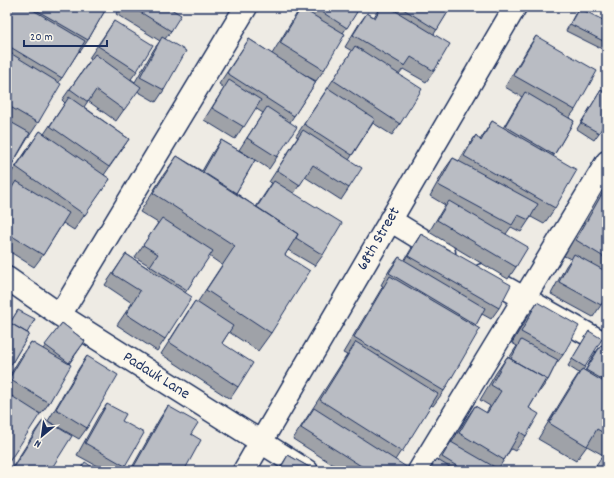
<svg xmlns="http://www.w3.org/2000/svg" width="614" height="478" viewBox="0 0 614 478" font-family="Dekko,sans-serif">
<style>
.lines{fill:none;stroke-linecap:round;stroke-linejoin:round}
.minor-casing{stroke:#1b2f5e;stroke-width:25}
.minor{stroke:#fbf7ec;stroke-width:22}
.wall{fill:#9fa2a8;stroke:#1b2f5e}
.building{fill:#b9bcc3;stroke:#1b2f5e}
.labels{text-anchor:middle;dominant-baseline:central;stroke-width:3;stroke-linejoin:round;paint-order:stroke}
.street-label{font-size:16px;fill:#1b2f5e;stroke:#fbf7ec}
</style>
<rect width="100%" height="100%" fill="#eeebe4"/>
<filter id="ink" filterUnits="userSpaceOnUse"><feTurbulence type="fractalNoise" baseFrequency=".025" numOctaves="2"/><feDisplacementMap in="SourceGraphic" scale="8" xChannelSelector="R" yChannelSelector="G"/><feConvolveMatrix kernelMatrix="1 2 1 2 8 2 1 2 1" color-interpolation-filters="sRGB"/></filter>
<g filter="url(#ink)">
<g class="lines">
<defs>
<path id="minor" d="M390 220 444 253
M483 275 607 345
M7 278 60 315 307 471
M60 315 246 7
M244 471 515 7
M419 471 607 162"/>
</defs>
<use href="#minor" class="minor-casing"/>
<use href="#minor" class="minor"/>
</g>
<path class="wall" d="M11 7H107L88 40 80 52 79 51 59 82 38 123 28 138 7 173V13Z
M120 7H168L171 31 165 39 164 90 156 102 137 91 116 121 88 101 84 107 129 139 104 175 110 179 74 230 63 223 43 255 34 267 7 250V194L12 187 7 184V179L40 131 44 134 65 103 62 100 91 59 89 58 114 21 137 71 131 79 135 82 154 49 160 41 116 14Z
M287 7H360L343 33 324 70 316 81 303 74 316 82 290 122 277 157 269 169 255 160 236 193 256 207 272 183 269 182 298 137 296 136 352 51 345 47 359 24 367 13 374 17 380 7H451L434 34V71L426 82 403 69 399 74 400 124 392 135 373 123 349 160V188L341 200 305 177 294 193 323 255 315 266 288 250 285 255 271 333 258 351 229 332 222 343 238 387 230 399 161 354 187 313 195 301 197 303 222 265 209 256 185 293 165 339 157 351 117 325 132 303 105 285 126 254 148 268 150 266 135 257 158 223 140 212 164 174 177 156 202 171 213 152 221 140 252 158 239 150 263 113 255 108 235 139 204 120 224 88 219 84 249 39 272 54 297 13Z
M579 8 607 42 602 49 566 31 575 14Z
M536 36 575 110 569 118 574 121 553 157 555 208 544 224 531 217 521 232 511 227 506 234 516 267 508 279 429 232 445 205 430 196 445 169 453 158 459 161 465 151 476 135 480 140 492 121 503 128 517 104 522 97 505 87 528 48Z
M601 90 599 133 594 140 577 129Z
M607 182V295L601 305 593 317 551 294 566 266 571 259 564 256Z
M421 234 499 308 491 319 482 314 475 326 444 391 433 406 431 405 395 460 406 471H343L293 439 347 355 343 353 383 286 381 285 390 269 399 257 404 261 413 246Z
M537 302 563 355 556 364 548 380 540 391H539L529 408 526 436 515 451 511 449 498 469 497 471H428L436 459 438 460 451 442H452L464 422 475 406 486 413 490 406 480 400 496 373 507 357 509 358 517 346 512 343 529 314Z
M18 310 27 333 29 334 7 371V321L10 323Z
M607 318V328L603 326Z
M62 323 85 341 69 364 49 403 41 414 37 412 7 465V380L23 353 31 342 43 349Z
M589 331 585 367 583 370 585 371 593 356 601 345 607 348V382L606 383 607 384V471H592L603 455 587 446 576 461 538 439 571 385 579 373 568 366Z
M87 356V428L79 439 48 421 79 368Z
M107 404 122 421 125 466 122 471H106L77 455 99 415Z
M168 406 191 434 184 471H130L160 418Z
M44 419 50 471H10L36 430Z
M288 455 316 471H278Z"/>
<path class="building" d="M12 7H28L85 41 62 78 7 45V15Z
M31 7H107L88 40Z
M132 7H168L181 15 171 31Z
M314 7H360L347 28Z
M381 7H389L450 44 434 71 411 57 405 66 353 35 367 13 375 18Z
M400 7H451L437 30Z
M301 8 345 34 324 70 280 43Z
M579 8 607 22V43L570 24Z
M114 21 153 45 137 71 98 46Z
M536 36 597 71 575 110 513 75Z
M162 37 186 51 164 90 140 77Z
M249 39 316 82 294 116 227 73Z
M355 46 422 89 400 124 333 80Z
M7 51 61 84 38 123 7 105Z
M95 54 141 87 124 110 96 90 88 102 70 89Z
M229 80 261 100 244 127 212 108Z
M328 88 375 119 352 155 304 124Z
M601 90 607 94V119L599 133 581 123Z
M525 92 574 121 554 155 505 126Z
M69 97 129 139 109 167 50 126Z
M267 107 297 127 277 157 247 138Z
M7 120 30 133 7 173Z
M492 121 577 170 555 208 464 156 476 135 481 141Z
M303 130 362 168 349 188 313 165 300 185 277 170Z
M40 131 110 179 85 215 16 167Z
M221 140 255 160 236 193 203 172Z
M177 156 298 234 285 255 310 271 271 333 206 290 235 246 153 193Z
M453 158 538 204 529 220 518 215 512 225 438 185Z
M16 181 69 213 43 255 7 233V196Z
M274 181 342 223 323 255 296 238 298 234 257 207Z
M607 185V259L576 240Z
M449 201 528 247 516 267 437 220Z
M162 218 213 251 187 290 150 266 158 254 143 245Z
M421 234 511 285 499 308 408 256Z
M126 254 192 297 165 339 126 314 140 291 113 274Z
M574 254 607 272V295L601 305 559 282Z
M399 257 485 308 476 325 389 273Z
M390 276 480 329 444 391 354 337Z
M195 301 233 326 222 343 253 363 238 387 169 342Z
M537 302 579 326 563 355 521 332Z
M18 310 35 319 27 333 10 323Z
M7 321 29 334 8 370 7 369Z
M62 323 85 341 69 363 45 345Z
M589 331 602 339 585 367 572 359Z
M521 340 558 360 548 380 511 359Z
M31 342 71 365 49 403 9 379Z
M356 342 438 394 402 452 320 400Z
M601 345 607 348V382L586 370Z
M87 356 118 375 87 428 56 409Z
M507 357 546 379 529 408 539 414 526 436 520 432 504 460 459 433 475 406 487 413 501 391 491 385Z
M582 369 607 384V435L597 429 587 446 549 423Z
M7 393 40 414 7 465Z
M107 404 126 414 122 421 144 433 125 466 85 443Z
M168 406 198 423 191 434 201 440 184 471H134L132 470Z
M314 408 408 468 406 471H369L301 428Z
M44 419 72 436 50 471H11Z
M451 442 498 469 497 471H465L442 457Z
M605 452 607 454V471H593Z
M288 455 316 471H279Z
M436 459 456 471H429Z
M85 462 98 471H79Z
M535 467 541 471H533Z"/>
</g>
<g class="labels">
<g class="street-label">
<text transform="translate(379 239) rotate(-60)">68th Street</text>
<text transform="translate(156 376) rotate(32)">Padauk Lane</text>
</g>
</g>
<rect width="614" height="478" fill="none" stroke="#fbf7ec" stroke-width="24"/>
<rect x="12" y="12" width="590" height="454" fill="none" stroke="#1b2f5e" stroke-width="1.5" filter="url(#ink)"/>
<g transform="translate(42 436) rotate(209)" stroke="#fbf7ec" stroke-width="3" paint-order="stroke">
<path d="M0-3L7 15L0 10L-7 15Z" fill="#1b2f5e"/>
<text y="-6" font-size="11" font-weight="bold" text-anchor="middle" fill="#1b2f5e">N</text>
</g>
<path d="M24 40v6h83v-6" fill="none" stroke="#1b2f5e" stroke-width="2"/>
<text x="30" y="40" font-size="12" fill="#1b2f5e" stroke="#fbf7ec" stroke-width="3" paint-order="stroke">20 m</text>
</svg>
